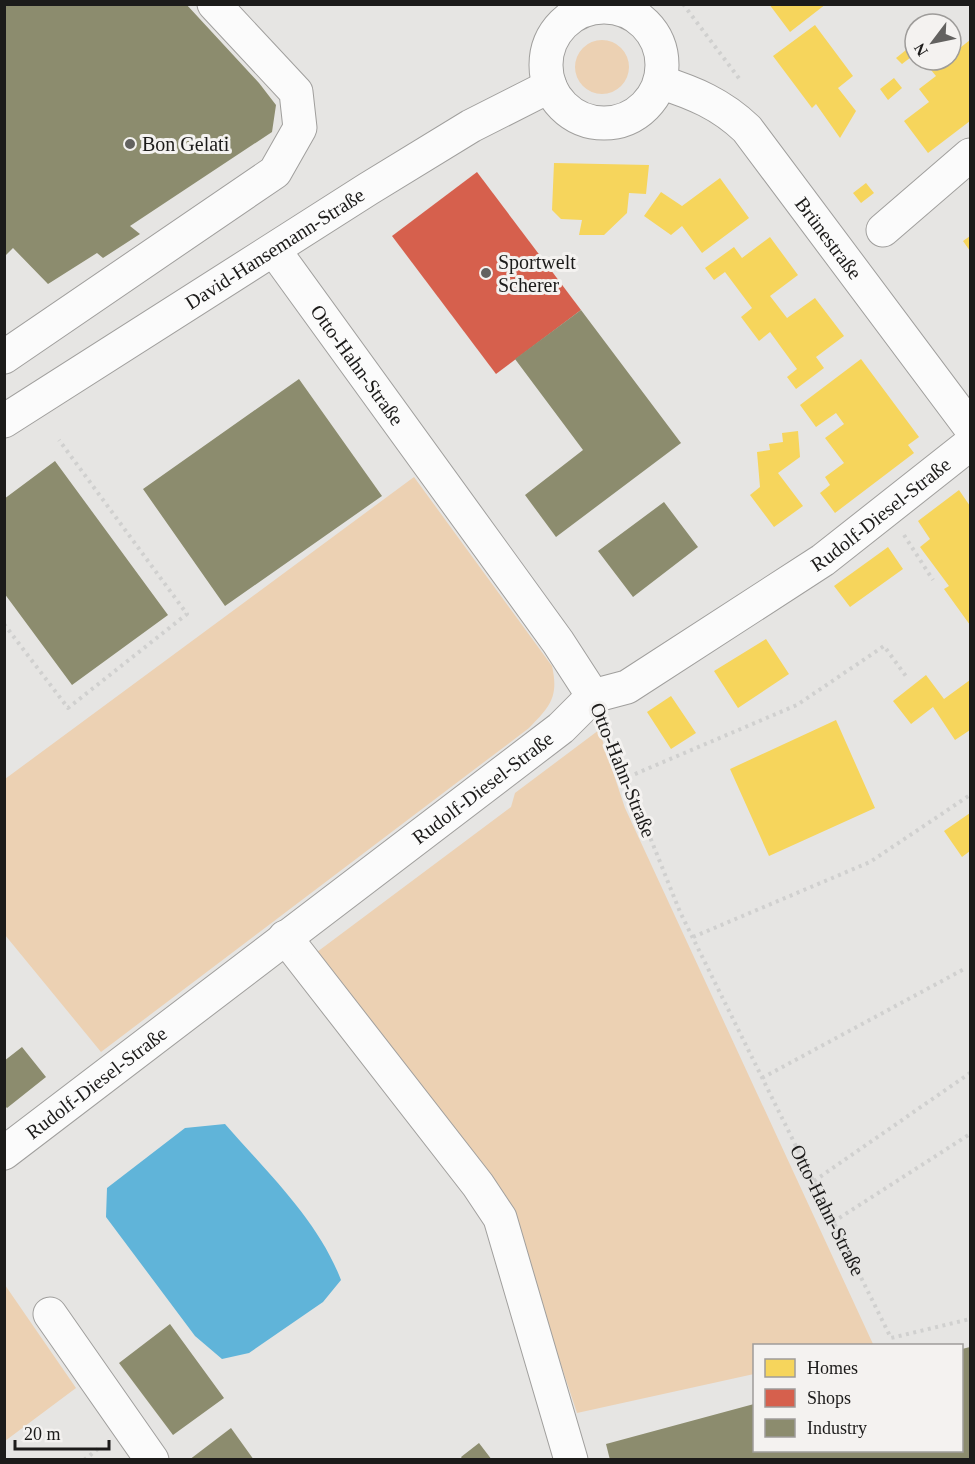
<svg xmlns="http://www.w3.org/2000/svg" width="975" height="1464" viewBox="0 0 975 1464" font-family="Georgia,serif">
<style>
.green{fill:#ecd1b3}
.water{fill:#60b4d9}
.homes{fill:#f6d55c}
.shops{fill:#d6604d}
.industry{fill:#8c8c6e}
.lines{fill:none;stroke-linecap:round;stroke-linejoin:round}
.minor-casing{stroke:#a09f9d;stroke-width:35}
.path{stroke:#d0d0cf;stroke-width:4;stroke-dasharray:3 4.5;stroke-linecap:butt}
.minor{stroke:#fbfbfb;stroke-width:33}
.poi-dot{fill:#636260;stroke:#f4f2f0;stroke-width:2}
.labels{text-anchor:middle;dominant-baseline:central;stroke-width:6;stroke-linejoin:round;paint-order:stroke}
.poi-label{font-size:20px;fill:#1c1b1a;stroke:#f4f2f0;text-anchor:start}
.street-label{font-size:20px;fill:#1c1b1a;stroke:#f4f2f0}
</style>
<rect width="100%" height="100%" fill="#e6e5e3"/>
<path class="green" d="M575 67a27 27 0 1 1 54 0a27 27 0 1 1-54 0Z
M414 477 552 666C559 697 550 707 529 728L101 1052 5 935V779Z
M599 730 625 808 873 1344 754 1346V1374L577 1413 507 1202 313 955 511 807 515 793Z
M5 1285 76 1388 5 1441H4Z"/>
<path class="water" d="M225 1124C267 1172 318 1220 341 1280L323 1302 249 1353 222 1359 195 1336 106 1217 107 1188 185 1128Z"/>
<path class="homes" d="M769 4H826L790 32Z
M815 25 853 76 838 88 856 111 840 138 816 104 812 108 773 56Z
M970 40V121L928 153 904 121 929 102 919 89 936 76 931 70 944 60H951V55Z
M911 46 915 54 902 64 896 58Z
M894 78 902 88 888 100 880 89Z
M554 163 649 165 646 194 629 193 627 213 604 235H579L582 220 561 219 552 210Z
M720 178 749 218 702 253 682 226 671 235 644 216 661 192 682 206Z
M866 183 874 193 861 203 853 193Z
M970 236V251L963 241Z
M770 237 798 275 770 296 787 318 815 298 844 336 816 357 824 368 796 389 787 377 797 369 770 332 759 341 741 317 752 308 725 272 714 280 705 268 734 247 742 258Z
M861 359 919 437 908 445 914 453 835 513 820 493 830 485 825 477 844 463 825 438 844 424 836 413 816 427 800 405Z
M798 431 800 457 778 473 803 506 774 527 750 495 760 487 757 452 770 450 769 444 783 442 782 433Z
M959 490 970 506V625L944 589 949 586 920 547 930 539 918 521Z
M888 547 903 569 850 607 834 586Z
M766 639 789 674 738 708 714 671Z
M926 675 944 699 970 680V730L955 740 933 707 911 724 893 701Z
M671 696 696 733 671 749 647 712Z
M836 720 875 808 769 856 730 769Z
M970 813V851L962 857 944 831Z"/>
<path class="shops" d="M477 172 581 310 496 374 392 236Z"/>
<path class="industry" d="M4 4H186L259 83 276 105 272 132 130 226 140 234 103 258 97 253 48 284 13 248 4 257Z
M581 310 681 443 556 537 525 495 583 450 515 359Z
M299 379 382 496 225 606 143 489Z
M55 461 168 615 72 685 4 593V499Z
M664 502 698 547 633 597 598 551Z
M22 1047 46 1077 7 1108 4 1105V1061Z
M170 1324 224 1398 173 1435 119 1363Z
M970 1347V1460H610L606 1444 754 1404V1450H962V1349Z
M231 1428 254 1460H189Z
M479 1443 492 1460H463L461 1457Z"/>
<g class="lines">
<defs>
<g id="minor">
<circle cx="604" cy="65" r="58"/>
<path id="s2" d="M660 82C694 93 721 104 747 129L970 427"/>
<path d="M883 230 970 155"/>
<path id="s3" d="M274 250 558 642 593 696"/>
<path d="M4 357 275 172 300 128 296 92 214 4"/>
<path id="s4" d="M4 421 368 189 471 126 550 86"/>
<path d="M285 937 478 1185 500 1218 571 1460"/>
<path id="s5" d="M4 1153 561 728 593 696 627 687 823 560 970 444"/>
<path d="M50 1314 152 1460"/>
</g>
</defs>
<use href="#minor" class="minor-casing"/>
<g class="path">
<path d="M683 4 741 81"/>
<path d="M904 535 933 580"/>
<path d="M4 624 68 708 187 614 59 440"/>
<path id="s1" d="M606 727 680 912 891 1338 970 1319"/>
<path d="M628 777 797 705 884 646 908 679"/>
<path d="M693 937 870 862 970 795"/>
<path d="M762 1078 966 968"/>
<path d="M814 1181 970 1073"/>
<path d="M833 1222 970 1134"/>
<path d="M84 1460 99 1448"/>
</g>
<use href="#minor" class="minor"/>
</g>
<g class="poi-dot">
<circle cx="130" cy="144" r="6"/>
<circle cx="486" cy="273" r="6"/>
</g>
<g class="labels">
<g class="poi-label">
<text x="142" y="144">Bon Gelati</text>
<text x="498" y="262">Sportwelt<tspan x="498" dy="23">Scherer</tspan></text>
</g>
<g class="street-label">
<text stroke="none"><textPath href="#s2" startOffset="236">Brünestraße</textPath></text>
<text stroke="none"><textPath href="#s4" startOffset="321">David-Hansemann-Straße</textPath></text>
<text stroke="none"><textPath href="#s3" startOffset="142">Otto-Hahn-Straße</textPath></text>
<text stroke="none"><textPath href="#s5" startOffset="1088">Rudolf-Diesel-Straße</textPath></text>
<text transform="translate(623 770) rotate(68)">Otto-Hahn-Straße</text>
<text stroke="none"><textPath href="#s5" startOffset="602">Rudolf-Diesel-Straße</textPath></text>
<text stroke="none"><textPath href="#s5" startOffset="116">Rudolf-Diesel-Straße</textPath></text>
<text stroke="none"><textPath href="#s1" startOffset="532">Otto-Hahn-Straße</textPath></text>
</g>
</g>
<rect width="975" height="1464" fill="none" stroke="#1c1b1a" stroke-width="12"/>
<rect x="753" y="1344" width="210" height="108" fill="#f4f2f0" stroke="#9e9c9a" stroke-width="1.5"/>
<rect x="765" y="1359" width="30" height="18" fill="#f6d55c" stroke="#9e9c9a" stroke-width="1.5"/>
<text x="807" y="1374" font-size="18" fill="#1c1b1a">Homes</text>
<rect x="765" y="1389" width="30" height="18" fill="#d6604d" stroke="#9e9c9a" stroke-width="1.5"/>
<text x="807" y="1404" font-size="18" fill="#1c1b1a">Shops</text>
<rect x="765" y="1419" width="30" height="18" fill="#8c8c6e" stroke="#9e9c9a" stroke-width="1.5"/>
<text x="807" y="1434" font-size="18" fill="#1c1b1a">Industry</text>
<g transform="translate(933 42) rotate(238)"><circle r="28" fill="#f4f2f0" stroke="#9e9c9a" stroke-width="1.5"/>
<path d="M0-4.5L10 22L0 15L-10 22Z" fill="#636260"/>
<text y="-9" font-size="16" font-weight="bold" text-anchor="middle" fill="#1c1b1a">N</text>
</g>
<path d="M15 1440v9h94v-9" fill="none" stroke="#1c1b1a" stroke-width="3"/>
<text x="24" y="1440" font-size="18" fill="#1c1b1a" stroke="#f4f2f0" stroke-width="4.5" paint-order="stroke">20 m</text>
</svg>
